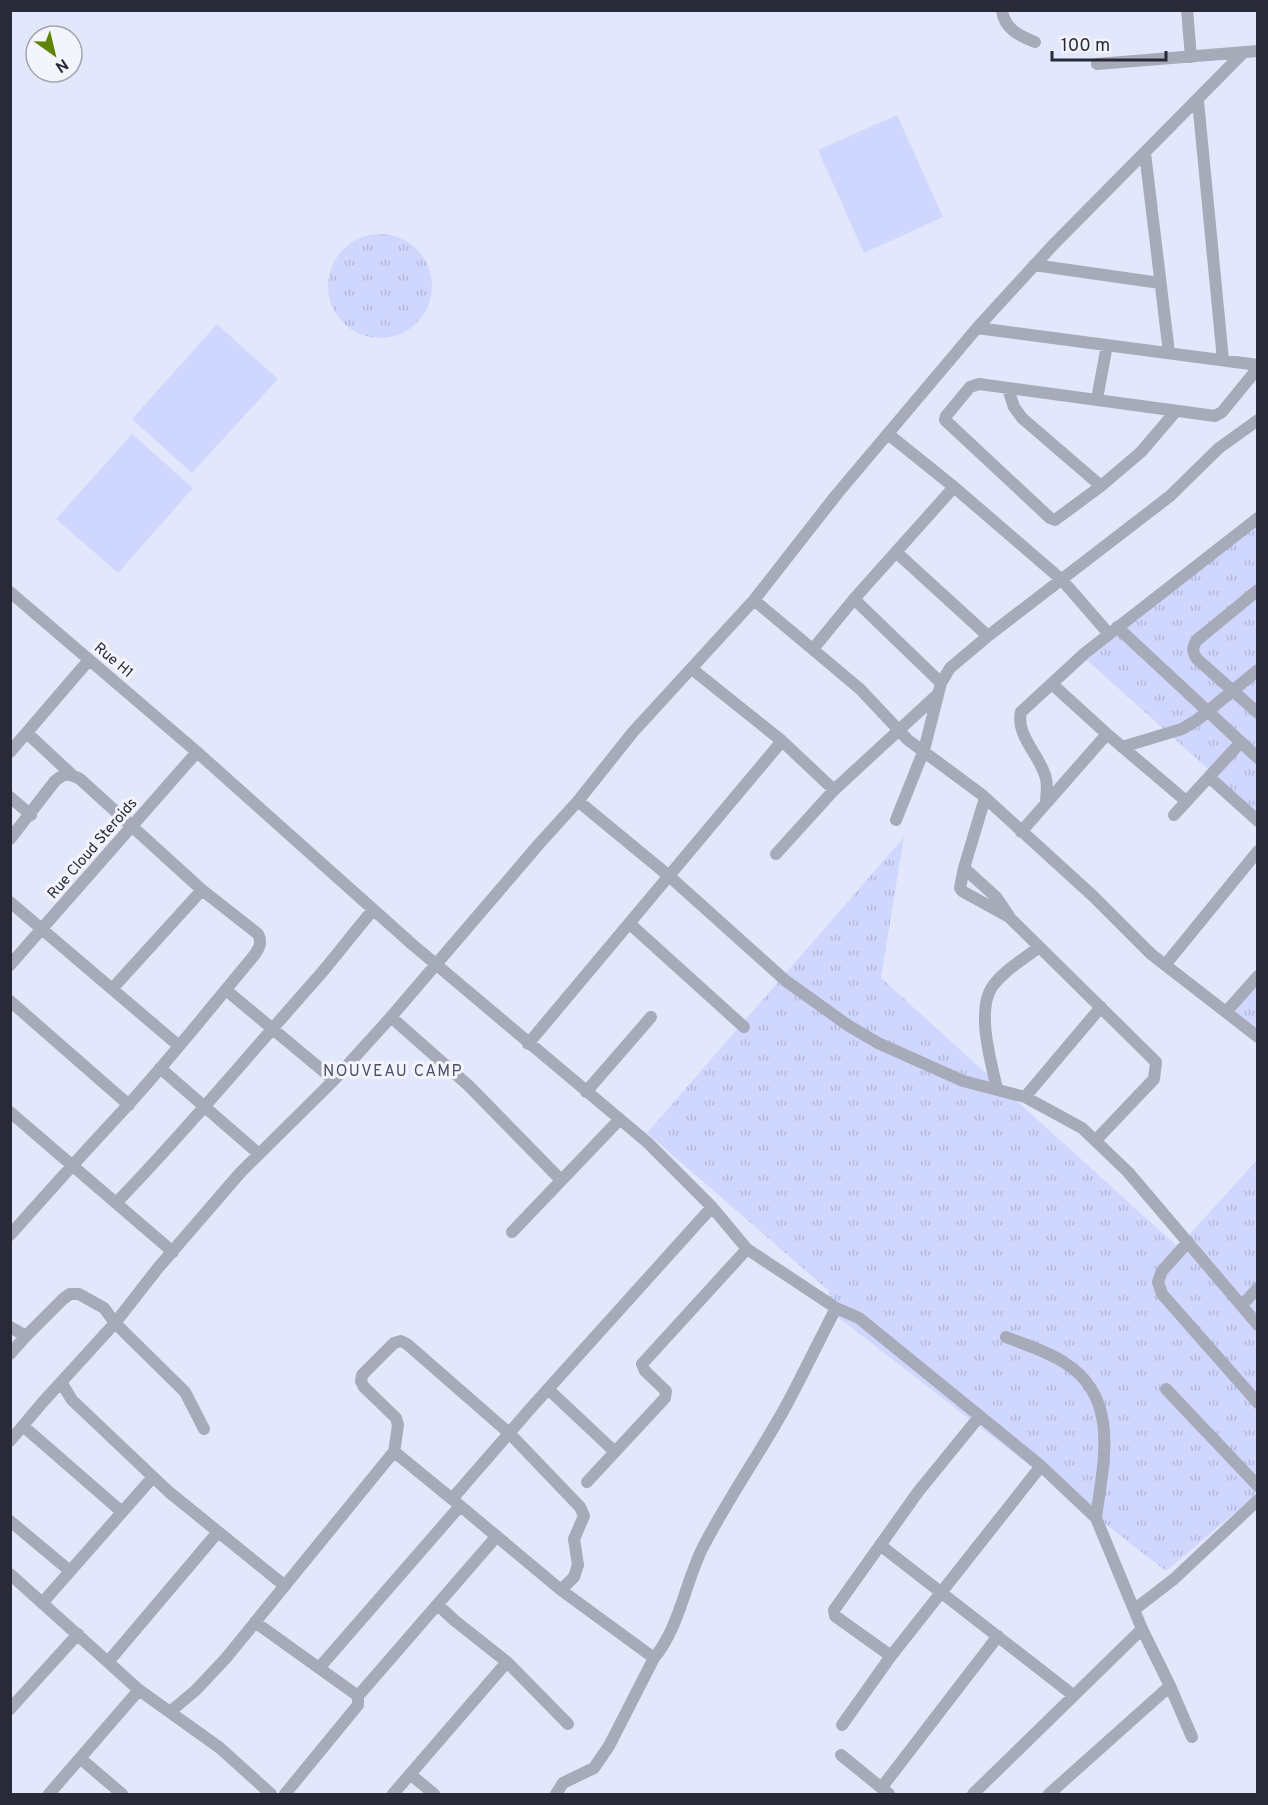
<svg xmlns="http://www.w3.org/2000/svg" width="1268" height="1805" viewBox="0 0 1268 1805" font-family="Overpass,sans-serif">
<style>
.grass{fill:url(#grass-tufts)}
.green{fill:#d0d7fe}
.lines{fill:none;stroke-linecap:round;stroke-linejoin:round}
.minor{stroke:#a7aab9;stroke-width:12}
.labels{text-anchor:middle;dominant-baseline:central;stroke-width:6;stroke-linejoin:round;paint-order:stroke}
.street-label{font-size:15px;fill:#282a37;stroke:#f4f5fc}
.neighbourhood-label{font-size:16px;letter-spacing:1.5px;fill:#4c506d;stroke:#f4f5fc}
</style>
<defs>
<pattern id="grass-tufts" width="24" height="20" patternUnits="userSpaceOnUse" patternTransform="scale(1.5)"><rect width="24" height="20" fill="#d0d7fe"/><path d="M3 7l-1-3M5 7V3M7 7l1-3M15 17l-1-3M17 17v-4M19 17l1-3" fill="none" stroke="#b3b9da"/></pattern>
</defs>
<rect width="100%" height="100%" fill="#e3e7fc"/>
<path class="grass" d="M328 286a52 52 0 1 1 104 0a52 52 0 1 1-104 0Z
M1257 512V813L1079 653Z
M904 837 881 978 1178 1247 1257 1160V1494L1166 1571 826 1308 829 1291 647 1133Z
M1257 979V1039L1227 1012Z"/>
<path class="green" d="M897 115 943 217 864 253 818 150Z
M217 324 278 379 192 473 132 419Z
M132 434 193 488 118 573 56 519Z"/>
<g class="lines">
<path class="minor" d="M1002 10C1004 29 1020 36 1035 42
M1187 10 1191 57
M1097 64 1258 51
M1198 101 1223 360
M1145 153 1169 353
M1034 265 1160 283
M977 328 1258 365
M1008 389 1014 407 1022 418 1101 486
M1097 399 1107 345
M1176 411 1141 452 1101 486 1055 520 1050 518 945 420 946 416 970 387 979 384 1215 416 1222 412 1258 368
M888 434 954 487 1062 580 1109 634
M896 552 988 636
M1258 590 1197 640C1192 647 1192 651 1197 659L1258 713
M10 592 197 752 413 945 647 1142 712 1207 747 1249 836 1308 859 1318 1041 1466 1096 1518 1142 1629 1170 1686 1192 1737
M854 599 941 683
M754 600 860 689 908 740 981 794 1093 896 1151 954 1258 1037
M1117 627 1258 758
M813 649 854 599 954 487
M692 669 782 741 834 790
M1052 684 1107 734 1186 801
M28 734 71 774
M1122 747 1182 729 1197 720 1258 670
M10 752 89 660
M1209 777 1258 821
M10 797 31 815
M985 798 964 868 960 888 962 891 1009 917 1156 1062 1154 1079 1096 1140
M578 801 669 876 786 981 849 1026 878 1043 963 1081 1025 1097 1082 1128 1128 1172 1258 1325
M1046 803C1046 796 1048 786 1046 779 1042 757 1015 736 1021 712L1085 653 1258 518
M1174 815 1241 742
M896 820 924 750 941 683 950 668 988 636 1170 496 1219 448 1258 420
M1021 832 1107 734
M10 839 55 781C64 773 69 773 80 779L202 890 258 934C263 944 258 950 252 958 211 1007 171 1058 128 1105 88 1148 49 1191 10 1235
M776 854 834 790 937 695
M964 868 996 897 1009 916
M10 902 179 1046
M630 924 744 1027
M10 965 197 752
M1165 965 1258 851
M112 989 202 890
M10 1001 129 1105
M1226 1012 1258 976
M391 1017 469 1086 561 1180
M528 1044 782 741
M160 1068 259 1154
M334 1080 391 1017 539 844 578 801 633 732 754 600 837 494 977 328 1053 245 1242 54
M997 1089C991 1062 976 1011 992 987 1003 971 1024 959 1039 947
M586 1092 651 1017
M1025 1097 1101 1007
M10 1112 173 1252
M117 1202C187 1130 251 1052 318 977 337 955 354 932 373 910
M512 1232 620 1119
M1188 1242 1162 1271 1158 1282 1162 1294 1258 1403
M1242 1305 1258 1288
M10 1327 26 1336 63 1299 70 1294H79L104 1308 115 1323 185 1392 204 1429
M1006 1337C1026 1345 1047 1351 1065 1363 1121 1398 1103 1464 1096 1518
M10 1354 26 1336
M61 1382 72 1400 169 1492 285 1586
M548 1389 615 1452
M1166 1389 1258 1486
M23 1426 122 1512
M10 1441 42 1403 115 1323 158 1268 240 1173 334 1080 226 990
M394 1453 398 1425 396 1418 364 1387 361 1381 362 1375 394 1343 401 1341 407 1344 509 1433 580 1507 584 1516 574 1539 578 1565 574 1577 561 1590
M587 1482 665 1398 666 1391 645 1371 642 1364 747 1249
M10 1521 70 1571
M880 1545 1073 1695
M10 1574 139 1690 220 1748 271 1794
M43 1602 153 1477
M438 1605 454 1620 507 1662 568 1724
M1135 1609 1174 1579 1258 1500
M255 1622 358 1696V1705L285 1794
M891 1656 835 1616 834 1610 918 1492 979 1417
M654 1658 561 1590 452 1499 530 1409 712 1207
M108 1662 218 1532
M319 1668 460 1506
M358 1696 496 1537
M10 1709 78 1634
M171 1711 196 1690 226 1658 392 1454H397L452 1499
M842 1725 891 1656 1041 1466
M841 1755 889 1794
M81 1759 122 1794
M410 1774 434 1794
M882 1787 998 1636
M49 1794 139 1690
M393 1794 507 1662
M556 1794 563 1783 594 1768 609 1746 654 1658C679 1628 685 1584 702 1549 727 1500 759 1455 786 1406 803 1374 819 1341 836 1308
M973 1794 1142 1629
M1049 1794 1170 1686"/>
</g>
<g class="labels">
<g class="street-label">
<text transform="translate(113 661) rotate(40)">Rue H1</text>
<text transform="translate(93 849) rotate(-49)">Rue Cloud Steroids</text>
</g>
<g class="neighbourhood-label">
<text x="393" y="1072">NOUVEAU CAMP</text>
</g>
</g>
<rect width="1268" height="1805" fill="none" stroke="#282a37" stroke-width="24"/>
<g transform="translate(54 54) rotate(146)"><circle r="28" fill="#f4f5fc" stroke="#a2a4ad" stroke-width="1.5"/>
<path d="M0-4.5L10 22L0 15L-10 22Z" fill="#5e8404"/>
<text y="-9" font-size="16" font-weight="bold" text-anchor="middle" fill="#282a37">N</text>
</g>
<path d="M1052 51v9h114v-9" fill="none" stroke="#282a37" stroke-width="3"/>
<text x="1061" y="51" font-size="18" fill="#282a37" stroke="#f4f5fc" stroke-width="4.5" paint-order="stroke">100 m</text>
</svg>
